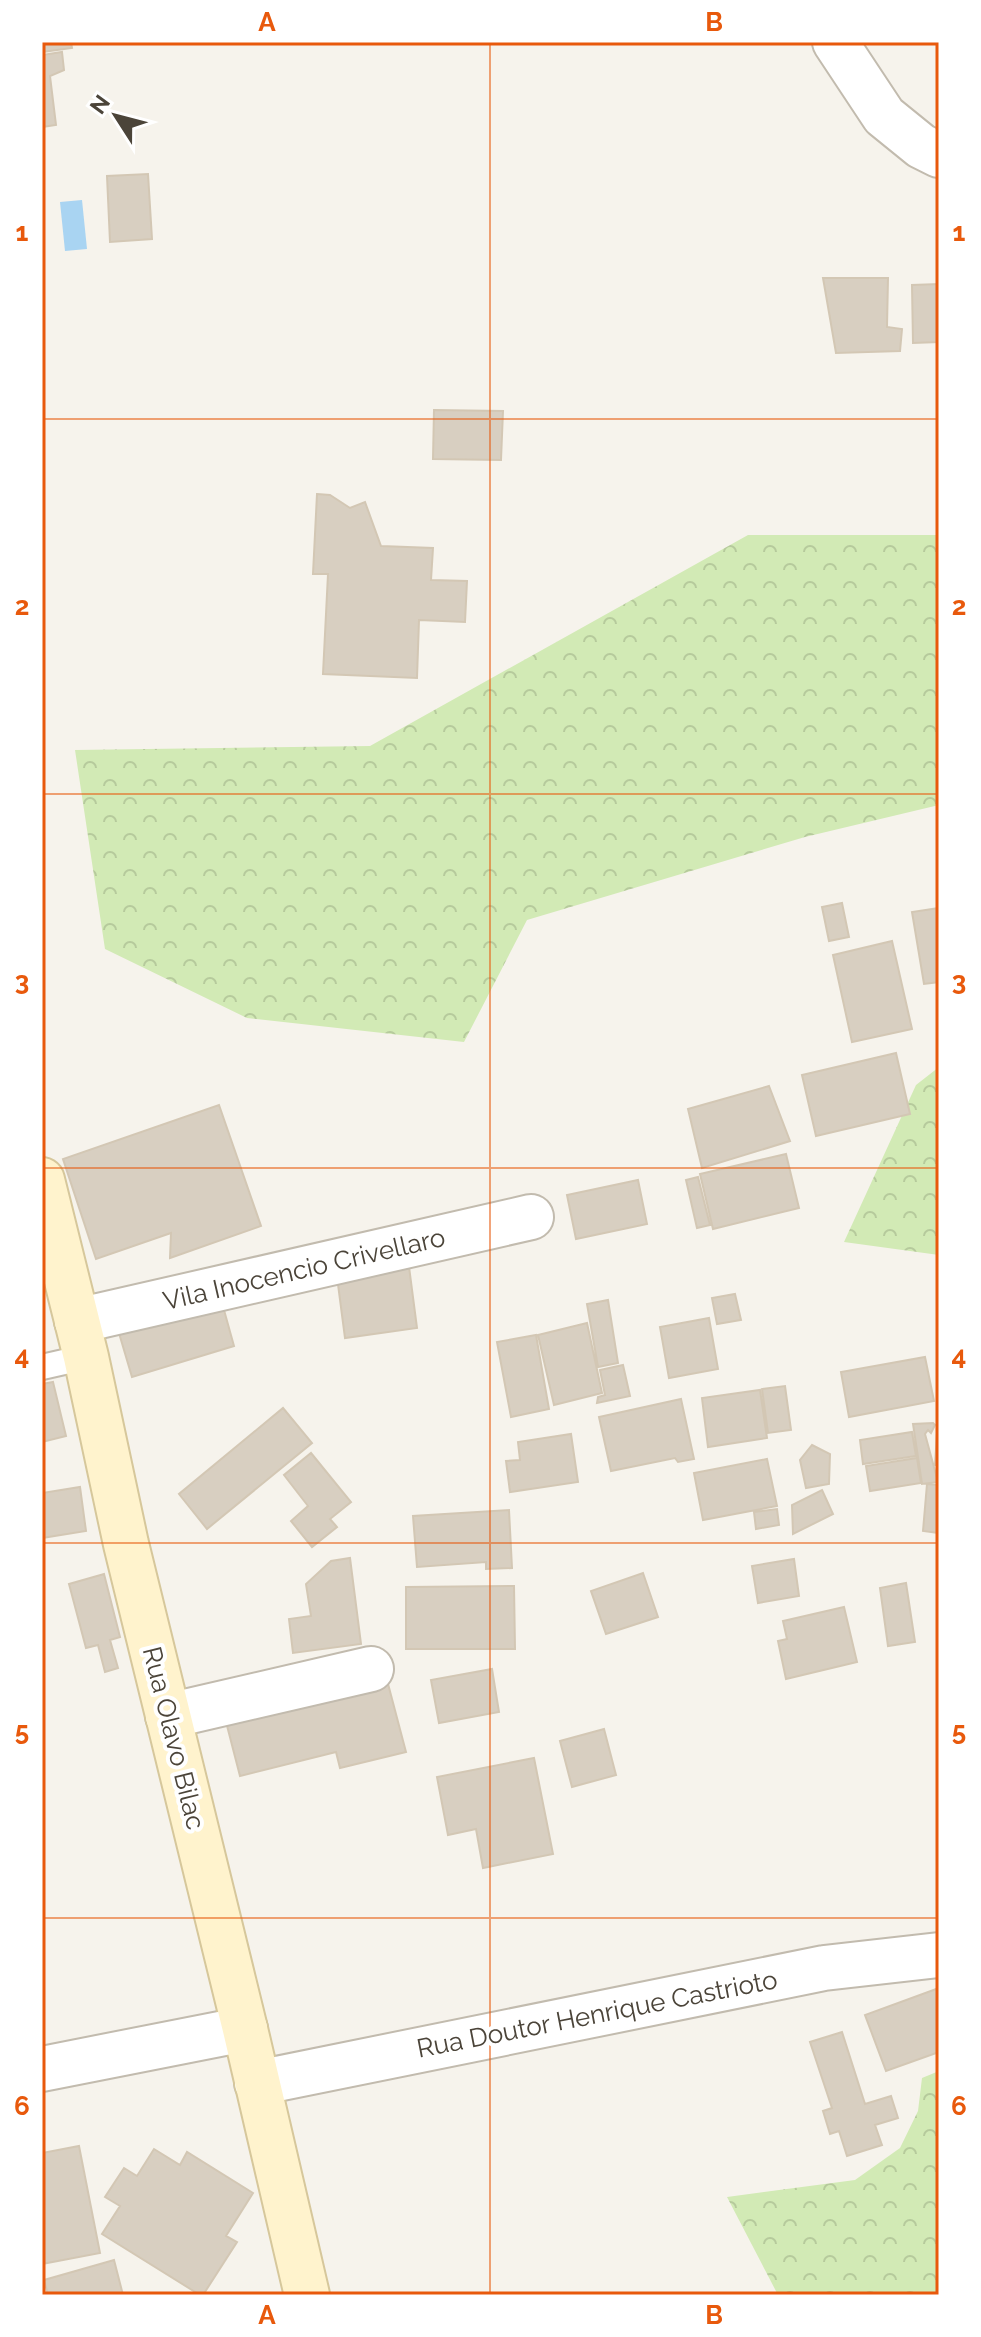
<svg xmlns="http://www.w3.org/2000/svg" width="981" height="2337" viewBox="0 0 981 2337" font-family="Raleway,sans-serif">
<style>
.forest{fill:url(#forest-crowns)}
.water{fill:#a9d4f2}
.building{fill:#d8cfc1;stroke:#d3c7b4;stroke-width:2}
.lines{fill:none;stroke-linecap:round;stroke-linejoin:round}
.service-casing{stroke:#c2bbae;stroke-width:28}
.minor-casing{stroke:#c2bbae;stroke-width:48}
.secondary-casing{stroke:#d6c79b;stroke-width:48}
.service{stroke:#fff;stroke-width:24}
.minor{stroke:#fff;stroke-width:44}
.secondary{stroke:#fff3cd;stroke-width:44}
.grid{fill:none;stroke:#e8590c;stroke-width:2;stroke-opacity:0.55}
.labels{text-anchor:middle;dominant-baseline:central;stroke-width:8;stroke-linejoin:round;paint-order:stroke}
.street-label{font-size:26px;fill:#4b4439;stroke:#fff}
.neatline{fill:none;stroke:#e8590c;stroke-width:3}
.grid-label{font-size:26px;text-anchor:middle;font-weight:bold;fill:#e8590c}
</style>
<defs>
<pattern id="forest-crowns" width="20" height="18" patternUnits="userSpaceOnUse" patternTransform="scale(2)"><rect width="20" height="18" fill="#d2eab5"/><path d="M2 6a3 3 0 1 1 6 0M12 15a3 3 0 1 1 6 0" fill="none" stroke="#b6ca9c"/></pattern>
</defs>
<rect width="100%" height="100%" fill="#f6f3ec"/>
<path class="forest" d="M748 535H939V805L805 837 527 920 464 1042 247 1018 105 949 75 750 370 746Z
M939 1067V1255L844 1242 916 1085Z
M939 2071V2295H778L727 2197 855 2180 900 2148 918 2111 922 2078Z"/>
<path class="water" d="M82 200 87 249 65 251 60 202Z"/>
<path class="building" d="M42 42H71L72 48 42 52Z
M62 52 64 70 50 76 56 125 42 127V55Z
M148 174 152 239 110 242 107 176Z
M823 278H888L887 327 902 329 900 351 836 353Z
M939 284V342L913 343 912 285Z
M434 410 503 411 501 460 433 459Z
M317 494 330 495 350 508 365 502 381 546 433 548 431 580 467 581 465 622 419 620 417 678 323 674 328 574H313Z
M842 903 849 937 829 941 822 907Z
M939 908V982L924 984 912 912Z
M892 941 912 1029 852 1042 833 955Z
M896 1053 910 1114 816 1136 802 1075Z
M769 1086 790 1141 702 1168 688 1109Z
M219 1105 261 1226 170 1258 171 1233 96 1259 63 1159Z
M786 1154 799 1208 713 1229 700 1174Z
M698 1177 710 1225 697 1228 686 1180Z
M638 1180 647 1224 576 1239 567 1195Z
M408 1259 417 1328 345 1338 336 1269Z
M219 1292 234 1346 132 1377 116 1323Z
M735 1294 741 1320 717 1324 712 1298Z
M608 1300 618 1363 598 1367 587 1304Z
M709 1318 718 1369 669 1378 660 1327Z
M587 1323 602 1393 554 1405 538 1335Z
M536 1335 549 1409 511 1417 497 1342Z
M925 1357 934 1401 849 1417 841 1372Z
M623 1365 630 1396 597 1403 598 1397 605 1395 600 1370Z
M53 1382 66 1436 42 1442V1384Z
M785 1386 791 1430 768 1433 762 1389Z
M760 1390 767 1438 708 1447 702 1398Z
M681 1399 694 1459 678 1462 675 1458 611 1471 599 1417Z
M283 1408 312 1443 207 1529 179 1494Z
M938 1417H939V1465H935Z
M933 1423 935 1425 931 1433 928 1430 925 1434 938 1482 922 1484 913 1424Z
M912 1432 916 1456 863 1464 860 1440Z
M571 1434 578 1482 510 1492 506 1461 520 1460 518 1442Z
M812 1445 830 1454 829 1484 806 1488 800 1460Z
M311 1453 351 1502 330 1519 337 1527 312 1547 291 1521 308 1506 284 1475Z
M917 1458 921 1483 870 1491 866 1466Z
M767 1459 777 1506 703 1520 694 1473Z
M927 1484 939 1485V1533L923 1531Z
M80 1487 86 1531 42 1538V1493Z
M822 1490 833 1514 793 1534 792 1505Z
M777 1509 779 1525 756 1529 754 1512Z
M509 1510 512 1568 486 1569V1562L417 1567 413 1516Z
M350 1558 361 1644 293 1653 289 1619 311 1616 306 1584 331 1561Z
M794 1559 799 1596 758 1603 752 1566Z
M643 1573 658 1617 606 1634 591 1591Z
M104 1574 120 1637 110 1640 118 1668 105 1672 98 1645 86 1648 69 1584Z
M906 1583 915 1642 888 1646 880 1588Z
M514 1586 515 1649H406V1587Z
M844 1607 857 1662 786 1679 778 1641 787 1639 783 1621Z
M492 1669 499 1712 439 1723 431 1680Z
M387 1680 406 1752 340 1768 336 1752 240 1776 224 1714Z
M604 1729 616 1775 572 1787 560 1741Z
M534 1758 553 1854 483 1868 476 1829 448 1835 437 1777Z
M939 1988V2052L886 2071 865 2015Z
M842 2032 865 2104 891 2096 898 2118 875 2125 882 2145 847 2156 839 2131 830 2134 823 2111 832 2108 810 2042Z
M79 2146 100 2253 42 2264V2153Z
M154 2149 180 2165 187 2152 253 2193 226 2236 237 2242 203 2295H200L102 2234 120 2206 105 2197 124 2168 137 2176Z
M114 2260 123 2295H48L44 2280Z"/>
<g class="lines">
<defs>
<path id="service" d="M42 1367 86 1357"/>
<path id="minor" d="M835 42 884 116 921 146 939 155
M77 1321 531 1217
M168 1716 371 1669
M42 2069 245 2029
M257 2083 824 1968 939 1955"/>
<path id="secondary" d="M42 1180 86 1357 126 1544 245 2029 307 2295"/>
</defs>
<use href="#service" class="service-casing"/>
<use href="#minor" class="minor-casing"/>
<use href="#secondary" class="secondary-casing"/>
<use href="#service" class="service"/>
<use href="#minor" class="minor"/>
<use href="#secondary" class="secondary"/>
</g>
<path class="grid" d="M490 42V2295M42 419H939M42 794H939M42 1168H939M42 1543H939M42 1918H939"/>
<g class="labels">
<g class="street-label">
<text transform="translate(304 1269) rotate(-13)">Vila Inocencio Crivellaro</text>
<text transform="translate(174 1738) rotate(76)">Rua Olavo Bilac</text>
<text transform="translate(597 2014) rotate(-11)">Rua Doutor Henrique Castrioto</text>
</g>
</g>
<rect width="981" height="2337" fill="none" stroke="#ffffff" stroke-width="88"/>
<g transform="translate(116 116) rotate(306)" stroke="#ffffff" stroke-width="6" paint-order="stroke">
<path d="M0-6L14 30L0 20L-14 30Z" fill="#4b4439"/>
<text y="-12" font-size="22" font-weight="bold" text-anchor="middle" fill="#4b4439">N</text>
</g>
<rect x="44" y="44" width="893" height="2249" class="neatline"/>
<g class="grid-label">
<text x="267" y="31">A</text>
<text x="714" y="31">B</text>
<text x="22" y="241">1</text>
<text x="959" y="241">1</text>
<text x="22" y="615">2</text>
<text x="959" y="615">2</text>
<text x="22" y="990">3</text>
<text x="959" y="990">3</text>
<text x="22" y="1365">4</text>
<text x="959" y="1365">4</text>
<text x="22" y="1740">5</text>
<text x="959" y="1740">5</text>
<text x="22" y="2115">6</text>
<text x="959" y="2115">6</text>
<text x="267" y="2324">A</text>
<text x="714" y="2324">B</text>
</g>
</svg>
